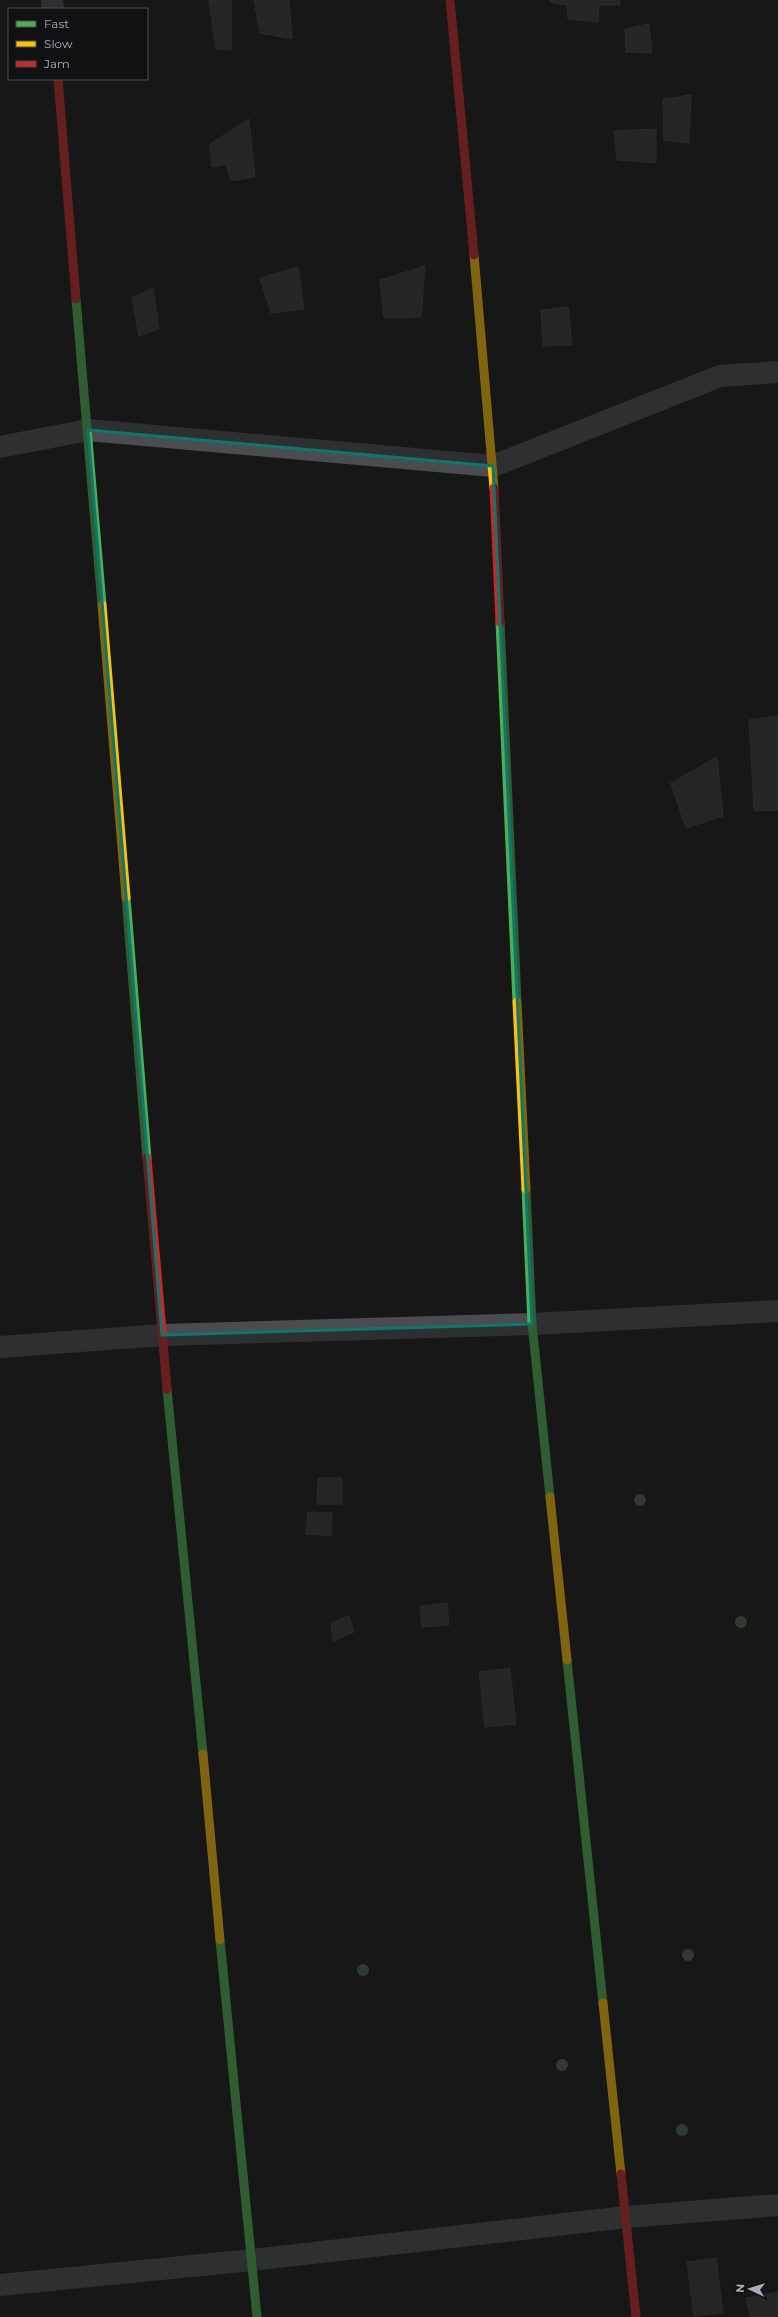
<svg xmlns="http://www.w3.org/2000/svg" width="778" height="2317" viewBox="0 0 778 2317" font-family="Montserrat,sans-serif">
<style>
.building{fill:#353536;stroke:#3f4043}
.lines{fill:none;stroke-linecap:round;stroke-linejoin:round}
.street{stroke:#4b4c50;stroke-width:22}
.fast{stroke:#4caf50;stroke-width:9}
.slow{stroke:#ffc107;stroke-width:9}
.jam{stroke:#c62828;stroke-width:9}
.tree{fill:#506451}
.marked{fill:none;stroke:#0f766e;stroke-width:3;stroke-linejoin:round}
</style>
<rect width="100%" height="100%" fill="#171717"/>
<path class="building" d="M209 0H231V50L216 49Z
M254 0H289L292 39 260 33Z
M550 0H620V5H599L598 22 568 19 567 5 550 2Z
M649 24 652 53 626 52 625 29Z
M691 95 689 143 664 140 663 99Z
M249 119 255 177 231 181 226 164 212 167 210 144Z
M656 129V163L617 160 614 131Z
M425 266 421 317 384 318 380 280Z
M298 267 304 309 271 313 260 278Z
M153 288 159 329 139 336 132 298Z
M568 307 572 345 543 346 541 310Z
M778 716V810L754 811 749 720Z
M717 757 723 816 686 828 671 783Z
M318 1478H342V1504H317Z
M308 1512 332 1513 331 1536 306 1534Z
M447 1603 449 1625 422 1627 420 1606Z
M349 1616 354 1632 333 1641 331 1623Z
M510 1668 516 1724 485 1727 479 1672Z
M716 2258 723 2313 694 2316 687 2262Z
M778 2292V2317H750L746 2298Z"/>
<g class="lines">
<path class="street" d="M52 0 53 9
M0 447 88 430 493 466 720 376 778 372
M0 1347 162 1335 532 1324 778 1311
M0 2285 252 2260 626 2217 778 2205"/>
<path class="fast" d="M76 299 102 605
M500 622 517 1002
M126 897 147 1158
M526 1189 532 1324 550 1497
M167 1389 203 1754
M567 1660 603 2003
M220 1940 257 2317"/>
<path class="slow" d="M474 255 494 488
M102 605 126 897
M517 1002 526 1189
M550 1497 567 1660
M203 1754 220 1940
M603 2003 621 2174"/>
<path class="jam" d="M450 0 474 255
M58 79 76 299
M494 488 500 622
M147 1158 167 1389
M621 2174 636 2317"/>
</g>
<g class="tree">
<circle cx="640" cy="1500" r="6"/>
<circle cx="741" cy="1622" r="6"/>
<circle cx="688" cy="1955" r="6"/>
<circle cx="363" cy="1970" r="6"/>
<circle cx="562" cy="2065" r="6"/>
<circle cx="682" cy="2130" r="6"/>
</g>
<path d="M0 0H778V2317H0ZM88 430 493 466 532 1324 162 1335Z" fill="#171717" fill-opacity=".55" fill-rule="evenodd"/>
<path class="marked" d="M88 430 493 466 532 1324 162 1335Z"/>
<rect x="8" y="8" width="140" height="72" fill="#111113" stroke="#4d4f55"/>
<rect x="16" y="21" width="20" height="6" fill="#4caf50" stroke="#4d4f55"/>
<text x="44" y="28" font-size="12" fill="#a8adb8">Fast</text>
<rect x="16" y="41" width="20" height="6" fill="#ffc107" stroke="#4d4f55"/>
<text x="44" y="48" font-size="12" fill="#a8adb8">Slow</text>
<rect x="16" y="61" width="20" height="6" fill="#c62828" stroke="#4d4f55"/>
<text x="44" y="68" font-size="12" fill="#a8adb8">Jam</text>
<g transform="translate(750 2289) rotate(274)" stroke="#111113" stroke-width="3" paint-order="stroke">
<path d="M0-3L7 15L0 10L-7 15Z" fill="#a8adb8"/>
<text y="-6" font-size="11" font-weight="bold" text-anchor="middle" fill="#a8adb8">N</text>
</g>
</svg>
